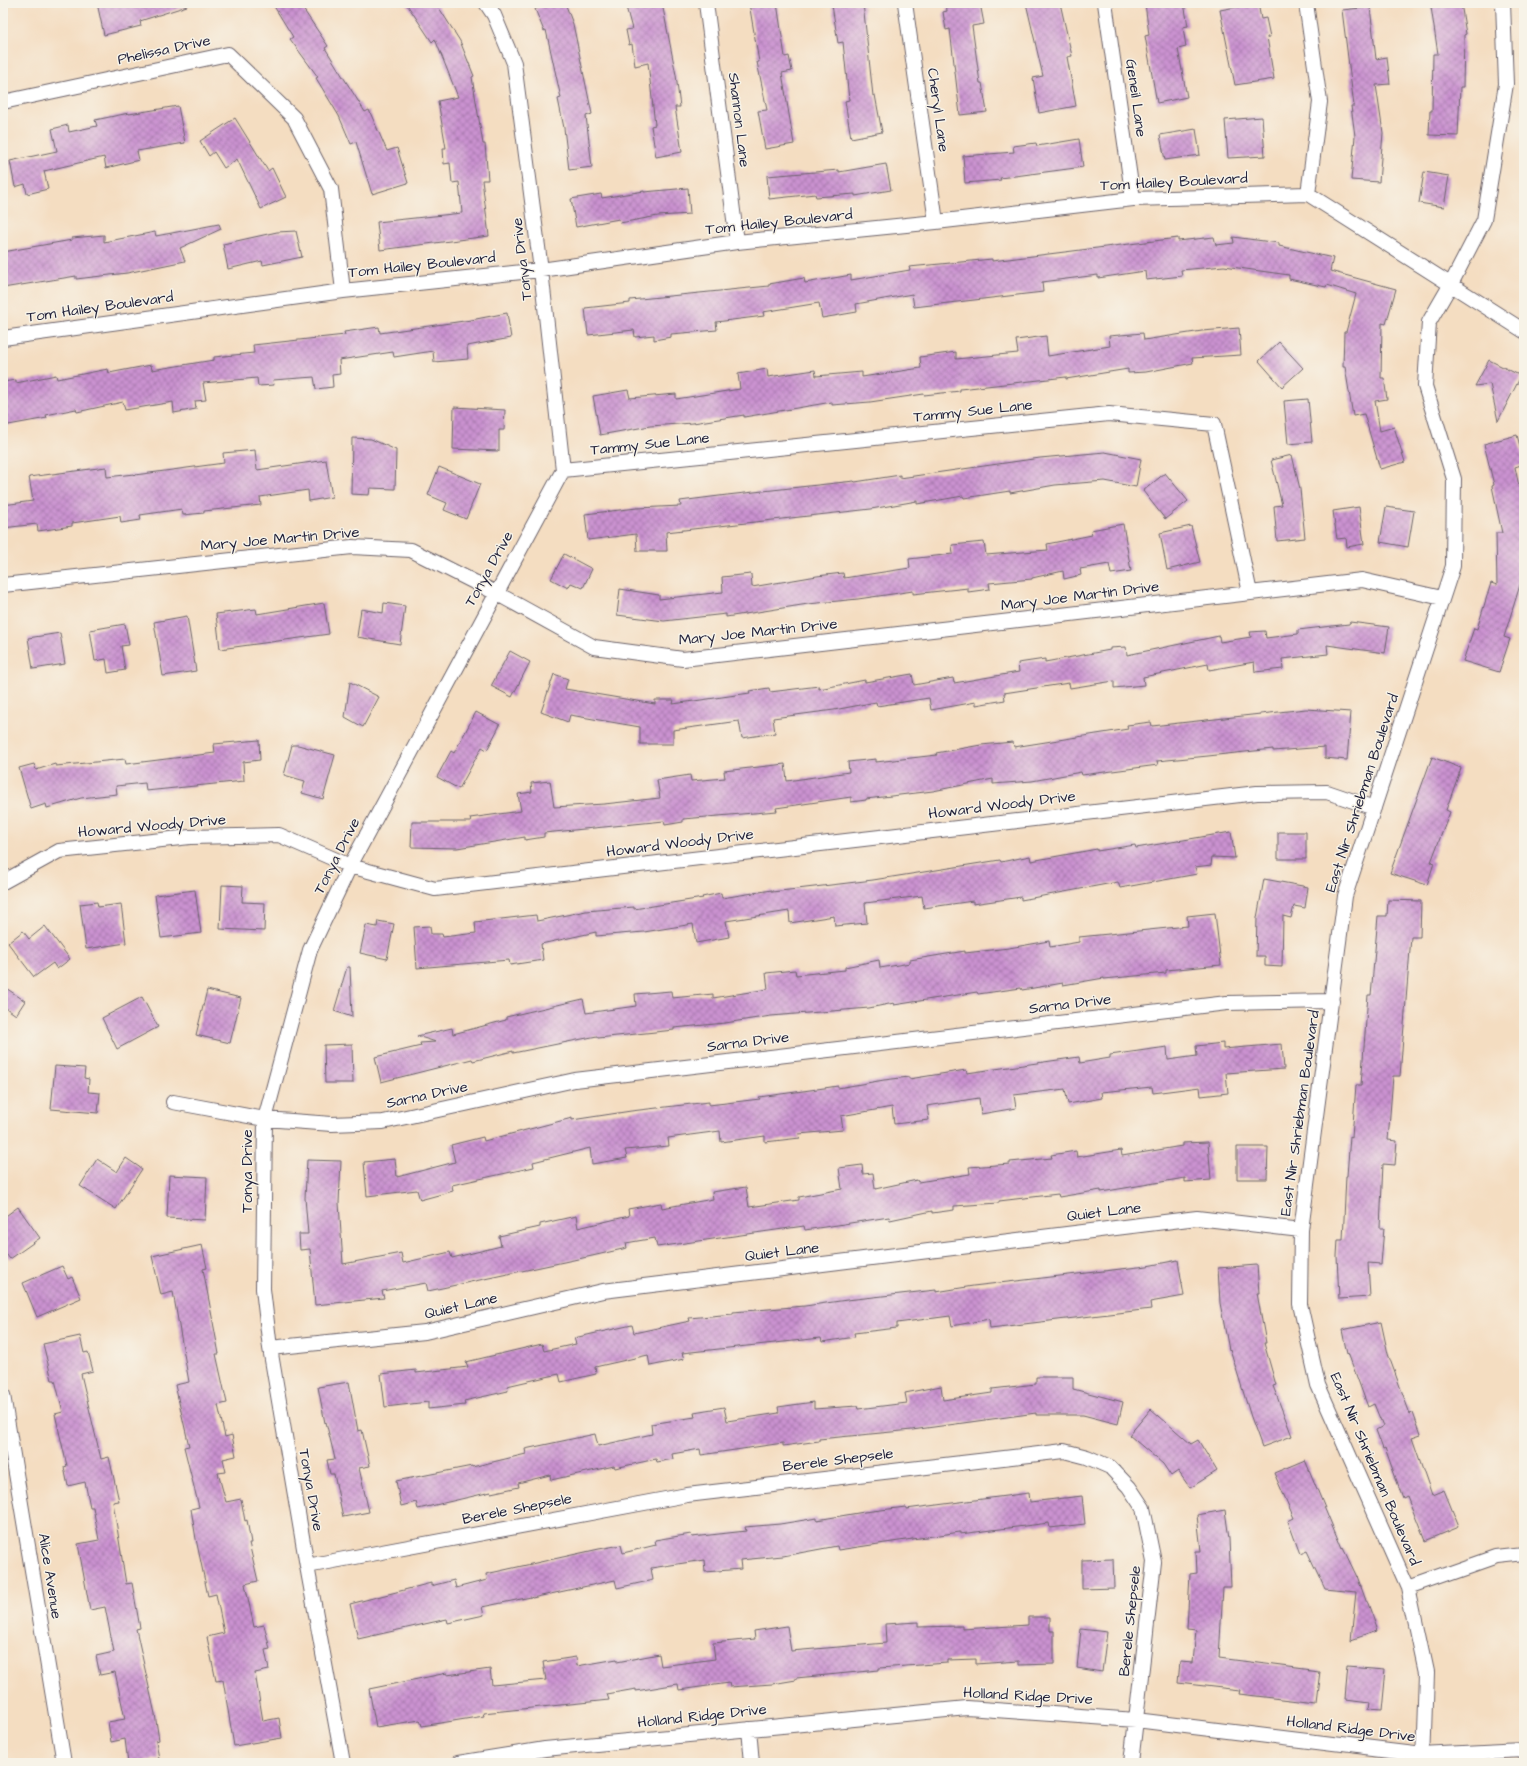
<svg xmlns="http://www.w3.org/2000/svg" width="1527" height="1766" viewBox="0 0 1527 1766" font-family="'Architects Daughter',sans-serif">
<style>
.building{fill:url(#building-cross-hatch)}
.lines{fill:none;stroke-linecap:round;stroke-linejoin:round}
.street-casing{stroke:#6c636a;stroke-width:16}
.street{stroke:#fff;stroke-width:14}
.labels{text-anchor:middle;dominant-baseline:central;stroke-width:3;stroke-linejoin:round;paint-order:stroke}
.street-label{font-size:15px;fill:#22223b;stroke:#f7f3e8}
</style>
<defs>
<pattern id="building-cross-hatch" width="8" height="8" patternUnits="userSpaceOnUse"><rect width="8" height="8" fill="#ca92d0"/><path d="M0 0l8 8M0 8l8-8" fill="none" stroke="#a477aa"/></pattern>
</defs>
<rect width="100%" height="100%" fill="#f7f3e8"/>
<filter id="ink" filterUnits="userSpaceOnUse"><feTurbulence type="fractalNoise" baseFrequency=".025" numOctaves="2"/><feDisplacementMap in="SourceGraphic" scale="8" xChannelSelector="R" yChannelSelector="G"/><feConvolveMatrix kernelMatrix="1 2 1 2 8 2 1 2 1" color-interpolation-filters="sRGB"/></filter>
<filter id="wash" filterUnits="userSpaceOnUse"><feTurbulence type="fractalNoise" baseFrequency=".012" numOctaves="4" result="noise"/><feDisplacementMap in="SourceGraphic" scale="16" xChannelSelector="R" yChannelSelector="G"/><feGaussianBlur stdDeviation="0.9" result="paint"/><feColorMatrix in="noise" values="0 0 0 0 0 0 0 0 0 0 0 0 0 0 0 0 0 1.4 0 .05"/><feComposite in="paint" operator="in"/></filter>
<g filter="url(#wash)">
<rect width="100%" height="100%" fill="#f4ddc1"/>
<g id="blocks">
<path class="building" d="M97 3H186L187 6 140 21 141 26 104 35Z
M272 3H299L328 46 325 48 365 112 369 110 387 151 397 148 408 183 372 194 356 142 351 144 339 116 316 78 318 77 290 39 293 37Z
M406 3H436L460 41 474 76 472 77 483 144H485L488 180H482L489 236 380 250 377 222 462 213 459 182 452 183 450 163 444 164 443 148H446L438 101 458 97 435 39 432 42Z
M550 3H565L573 24 592 114 586 116 592 167 569 170 564 128 558 99 561 98 546 30 544 31 535 9Z
M625 3H662L676 75 680 107H675L682 152 656 157 651 126 655 125 648 63 635 66 632 44 629 45 626 30 632 29Z
M749 3H777L785 57 789 56 792 71 782 73 794 144 765 149 758 111 767 110 757 62H759Z
M843 3H863L873 96 875 95 882 132 851 138 845 101 849 100 843 42 838 43 832 5Z
M946 3H980L984 24 972 26 980 83H982L987 112 960 115 950 29 946 30 943 12 947 11Z
M1026 3H1060L1072 56 1067 57 1076 106 1039 113 1033 78 1043 76Z
M1145 3H1184L1188 26 1183 27 1186 47 1178 49 1187 97 1157 103 1145 36 1149 35Z
M1258 3 1261 19 1266 18 1270 37H1267L1274 79 1235 85 1220 10Z
M1461 3 1466 34 1464 35 1463 87H1460L1458 136 1429 135 1430 111H1432L1433 54H1438L1431 7Z
M1370 7 1376 59 1387 57 1390 84 1376 85 1383 133 1379 182 1351 180 1355 136 1351 106H1354L1342 10Z
M178 106 185 143 137 151 139 160 106 168 104 157 44 171 48 189 27 194 25 184 15 187 10 161 57 151 52 129 68 125 69 132 97 126 95 120 129 113V114Z
M1262 117 1265 156 1228 158 1225 120Z
M235 118 268 171 272 168 286 197 261 209 237 159 224 168 214 152 209 156 200 141Z
M1196 129 1200 155 1165 160 1160 135Z
M1079 139 1083 167 1000 178 1001 180 965 183 963 156 1014 152 1013 146 1036 143 1037 146Z
M886 164 891 190 855 196V194L816 197 815 194 769 199 767 176 839 170V172Z
M1424 172 1449 176 1444 207 1419 203Z
M688 188 690 214 658 216 620 223 619 219 576 227 571 199 601 194 602 198 644 191V192Z
M219 224 221 229 180 248 185 261 127 273 76 279V276L3 288V252L72 240V238L104 235V242L155 232 156 236Z
M296 231 302 257 263 265 262 261 228 269 223 244 277 232Z
M1214 237 1216 245 1234 243 1233 237 1279 243V246L1333 258 1330 271 1396 289 1386 324 1382 323 1381 378H1384L1387 399 1375 401 1380 431 1394 427 1405 462 1380 469 1364 414 1353 416 1345 367H1343L1344 332H1346L1356 294 1327 285 1326 287 1289 279V275L1224 266 1181 270 1182 276 1146 280 1145 271 1098 278V275L1042 282 1043 292 914 307 912 294 856 304 857 312 822 318 819 303 763 312 764 316 716 322 717 330 671 334V337L654 340V335L635 337 634 330 588 335 585 308 630 303V300L769 286V284L804 278 805 283 851 275V280L910 270 909 267 992 259V261L1178 238V241Z
M507 313 511 338 467 346 468 359 434 362 433 351 394 357 393 352 339 360 340 374 332 375 333 387 316 389 314 377 273 380 274 385 258 386 257 378 203 383 206 400 195 401 196 409 174 413 173 402 125 410 123 402 77 412 76 409 46 415 47 418 3 426V382L16 380V383L56 375 57 379 108 369 109 373 151 365 152 370 214 360V357L254 353 253 345 345 335 344 332 379 327 380 333 471 320Z
M1239 328 1241 355 1192 358 1193 363 1146 372 1128 373V369L1066 379V377L960 389V391L924 395V394L870 402 832 405V402L744 417V415L693 423 650 426 600 435 593 396 628 390 630 398 676 394V399L740 389 738 374 767 369 768 377 815 370 816 376 862 372V377L921 368 920 357 956 352V359L1018 353 1016 340 1046 336 1048 356 1110 346 1109 336 1143 333 1144 340 1202 331Z
M1279 342 1303 368 1282 387 1259 361Z
M1489 360 1521 376 1498 421 1490 384 1475 386Z
M1308 399 1312 442 1288 444 1284 401Z
M454 407 505 410 504 430H499V451L453 449Z
M1517 435 1524 462V464L1515 467 1524 511V572L1504 637 1510 639 1499 672 1463 661 1474 628 1477 629 1491 583 1497 585 1496 533H1502L1492 486 1494 485 1484 444Z
M352 438 371 439 396 450 395 489 370 488 369 495 351 494Z
M255 450 257 470 326 460 332 497 309 501 308 490 260 497 261 505 204 511V513L183 515 182 509 140 515 141 520 121 523 120 516 72 523V526L38 531 37 524 3 528V505L33 501 29 477 106 467 107 477 134 474 135 475 224 463 223 453Z
M1105 452 1141 459 1136 487 1105 481 1055 485 1010 493V491L964 498 963 496 917 504V501L871 509 666 532 667 551H637L636 534 588 540 585 514 637 508 681 506 680 501 727 495 854 481 855 482 900 475V478L1040 458Z
M1292 455 1300 489 1305 538 1277 541 1274 506 1282 505 1271 460Z
M439 467 480 484 466 519 444 510 447 503 428 495Z
M1165 473 1188 501 1165 519 1143 491Z
M1359 507 1364 544 1347 547 1346 538 1337 539 1333 511Z
M1386 507 1414 511 1408 547 1380 542Z
M1123 524 1131 571 1111 574 1109 564 1080 569 1081 575 1064 579 1063 571 1032 578V579L989 583 990 589 968 592V588L913 594V591L858 599 808 604 726 617V614L664 621 617 615 620 589 659 595V599L723 592 722 577 751 574 752 587 817 576 843 573 844 578 910 568 909 559 953 554 952 545 984 542 986 555 1048 550 1047 544 1092 535 1091 530Z
M1191 526 1200 562 1167 570 1160 533Z
M564 554 592 569 583 588 571 583 568 588 551 579Z
M324 603 329 634 220 649 216 614 256 609 257 614Z
M384 603 405 606 400 644 357 637 361 609 383 613Z
M187 616 196 671 163 676 154 622Z
M1350 622 1389 627 1385 653 1327 645 1328 654 1282 659 1283 669 1255 672 1254 662 1209 670 1208 664 1143 677 1144 685 1114 688V681L1070 688 1069 683 1004 693 1005 700 976 705V702L931 710 929 698 877 706 876 702 834 710 773 718 775 733 742 738 739 721 673 730V744H640V727L570 715 568 722 541 712 554 674 568 679 565 689 655 704V700H674L673 704 750 693 749 691 769 688 770 692 819 686V689L865 680V682L912 674 914 685 953 678 954 683 1019 672 1018 663 1045 659V662L1110 650V648L1126 647 1127 655 1219 636 1220 642 1251 637 1250 632 1265 631 1266 638 1298 634V630L1349 624Z
M125 624 129 645 121 646 125 670 108 673 106 659 95 661 90 630Z
M60 633 65 664 33 669 28 638Z
M510 651 530 662 512 697 491 686Z
M350 682 379 697 363 727 345 717Z
M1306 709 1351 712 1347 760 1325 758V747L1273 751V749L1208 756 1157 761 1158 765 1082 775 1081 772 1032 781 993 784V779L933 791 866 799V800L851 802V797L776 808 777 811 683 819V822L665 825 664 821 544 833V837L525 840V837L457 848 411 847 412 822H471L470 818 521 811 518 794 532 792 531 783 550 781 554 807 604 804 660 798 657 780 690 775 691 781 725 778 724 771 785 764 787 781 849 772 848 762 876 759V762L937 755 936 753 981 745 1013 742 1014 747 1128 729 1127 725 1151 722 1152 726Z
M476 712 500 725 487 750 482 747 459 789 437 777 451 751 454 753Z
M259 740 260 760 243 762 244 781 146 791 145 783 116 786 117 794 81 798 47 808 46 804 31 809 19 768 34 764 36 770 55 764 56 766 125 759 126 764 215 753 214 744Z
M292 745H298L335 755 323 799 302 793 305 781 284 775Z
M1432 757 1461 768 1446 810 1450 812 1431 862 1434 863 1427 885 1390 873Z
M1231 832 1235 858 1212 857 1211 865 1195 867 1197 874 1120 888 1118 882 1021 900V897L973 904V901L924 908 922 896 865 903 867 923 835 926 834 916 790 923 789 911 726 921 729 937 696 943 693 924 644 932 596 936V932L541 944 543 960 510 965 509 960 417 968 414 927 430 926 431 934H442L443 937 476 933 475 922 536 915 537 921 586 911 634 907V909L703 898 702 897 721 893 722 898 772 890V892L873 880 1000 860 1001 862 1030 856 1031 861 1097 849V851L1135 845 1136 848Z
M1278 832H1306V859H1278Z
M1264 879 1308 887 1305 908 1294 906 1291 918 1283 916 1282 967 1265 966V956H1256L1257 918Z
M222 885 243 886 242 902 265 903 264 931 220 929Z
M195 890 201 933 161 938 155 895Z
M1388 900 1421 901 1420 937H1411L1400 1076H1393L1388 1140 1397 1141 1395 1165 1383 1164 1380 1228H1384L1381 1264 1368 1263 1370 1297 1339 1299 1337 1256 1338 1240H1343L1346 1176H1347L1350 1136 1352 1137 1356 1085H1361L1368 995H1371L1378 916H1387Z
M97 902 98 907 121 904 126 943 86 949 80 904Z
M1215 913 1221 965 1166 970V973L1104 979V978L1063 985V983L1022 990 1021 988 978 994 977 992 894 1005V1003L869 1008 771 1016 725 1023 674 1028V1030L598 1038 597 1036 513 1053V1051L473 1061 472 1059 381 1082 375 1057 421 1046 420 1043 436 1042 417 1036 452 1028 453 1034 506 1020V1017L583 999 586 1013 636 1006 635 994 671 991 672 998 713 994V998L768 989 766 973 795 970 796 975 845 970V967L879 960 880 968 910 963V960L965 951V953L1009 948 1049 941 1050 947 1079 942V937L1188 926 1187 916Z
M378 921 394 924 387 959 360 953 366 925 377 927Z
M45 926 70 959 57 969 53 963 34 977 8 943 23 931 29 939Z
M347 967H350L352 1017 334 1011Z
M3 986 25 1001 16 1015 3 1006Z
M207 990 241 998 230 1043 196 1035Z
M142 997 158 1027 117 1049 102 1018Z
M1223 1043V1049L1282 1044 1284 1069 1226 1073 1228 1093 1201 1096 1200 1087 1153 1093 1152 1087 1101 1092 1102 1098 1068 1104 1065 1089 1014 1095 1016 1108 981 1114 979 1098 927 1106 929 1120 894 1124 892 1107 841 1116 843 1130 799 1134 800 1138 765 1142V1136L721 1142 720 1131 668 1138 669 1146 625 1150 627 1158 592 1164 590 1148 533 1162 534 1167 452 1185 453 1191 420 1200 417 1190 367 1196 364 1162 395 1159 397 1177 455 1162 451 1145 483 1137 484 1141 572 1118V1120L631 1111 709 1102V1105L760 1099 759 1097 803 1091 838 1086V1088L884 1080 909 1077V1079L966 1070 967 1073 1079 1057 1080 1063 1110 1058V1055L1167 1047 1168 1060 1197 1056 1196 1046Z
M352 1044 353 1083H325L324 1045Z
M55 1066 85 1068 84 1078 89 1079 88 1092 100 1093 98 1113 51 1109Z
M1208 1142 1211 1180 1185 1182V1178L1101 1192V1190L1059 1197 1058 1194 999 1201V1203L954 1206V1210L932 1213V1211L890 1220 889 1217 805 1230 804 1226 657 1247 655 1238 626 1243 627 1248 592 1256 428 1291 426 1283 382 1291 384 1298 315 1305 310 1249 300 1250 299 1234H308L305 1198 307 1160 341 1161 339 1203 343 1264 401 1253 403 1263 450 1252 452 1258 501 1246 499 1236 540 1227V1224L576 1216 578 1228 629 1216 628 1209 661 1203 662 1208 713 1199 712 1192 746 1187 749 1207 799 1200V1197L842 1189 839 1168 862 1165 863 1174 873 1173 875 1189 917 1180 918 1182 970 1174 969 1167 1010 1164V1162L1052 1158 1051 1155 1076 1151 1077 1157 1121 1150 1122 1156 1182 1146V1143Z
M1237 1147H1268L1267 1179H1237Z
M126 1158 142 1169 116 1209 80 1186 97 1159 117 1172Z
M169 1175 207 1177 205 1220 167 1218Z
M18 1207 40 1238 10 1259 3 1250V1218Z
M202 1245 207 1268 203 1269 219 1354H216L227 1403 218 1405 225 1437 232 1435 236 1456 223 1459 226 1472 218 1473 226 1502 241 1499 245 1521 247 1520 251 1543H249L258 1581 245 1584 254 1627 264 1625 270 1649 265 1650 269 1670 255 1673 263 1721 279 1718 282 1738 234 1746 223 1680 216 1681 207 1637 224 1633 216 1594 208 1596 196 1539 191 1509 199 1507 184 1447 189 1446 175 1385 189 1382 173 1292 161 1295 152 1256Z
M1178 1260 1184 1296 1150 1302 1151 1309 990 1328 989 1319 952 1326 950 1316 897 1323V1328L854 1333 855 1337 822 1342 821 1338 682 1353 684 1359 650 1366 648 1355 595 1367 596 1374 561 1382 559 1374 507 1386 508 1391 464 1401 465 1405 428 1409V1402L385 1407 381 1374 416 1370V1373L468 1367 466 1362 542 1344 544 1351 576 1344 574 1338 632 1325 634 1333 690 1321 689 1318 733 1314V1312L805 1306 847 1300 936 1290V1292L973 1286 1147 1266Z
M1257 1265 1259 1293H1257L1266 1343H1264L1276 1385 1273 1386 1292 1436 1262 1447 1251 1417 1230 1349 1229 1350 1220 1303 1218 1268Z
M62 1266 68 1279 72 1277 81 1298 37 1317 23 1283Z
M1381 1322 1388 1354 1410 1414 1413 1413 1421 1435 1412 1438 1432 1495 1444 1490 1459 1527 1425 1541 1407 1496 1403 1498 1385 1448 1383 1449 1376 1430 1383 1426 1374 1404 1368 1407 1348 1353 1347 1354 1342 1330Z
M80 1336 84 1353 88 1352 93 1371 81 1374 101 1459 109 1457 119 1501 113 1502 126 1584 132 1583 140 1628 136 1629 155 1714 159 1740 156 1741 159 1759 128 1763 125 1739 111 1742 108 1722 125 1719 115 1672 100 1675 96 1656 114 1652 105 1607 90 1610 78 1544 99 1540 93 1507H90L85 1482 68 1486 64 1467 67 1466 55 1414 63 1412 55 1380H52L43 1344Z
M1036 1377H1073V1389L1123 1402 1118 1424 1083 1415H1036V1413L912 1430 819 1439V1441L783 1446V1443L701 1455 700 1449 672 1454 673 1459 657 1462 656 1459 615 1468 614 1466 551 1480 550 1475 518 1483 519 1487 491 1493V1492L418 1509 416 1502 401 1506 396 1481 472 1466V1467L526 1454 525 1449 595 1434 598 1446 652 1434 651 1424 695 1417 694 1412 724 1407 727 1421 779 1413 778 1407 814 1402V1409L857 1406 858 1409 907 1403 905 1393 941 1386 943 1400 992 1393V1389L1036 1384Z
M349 1382 358 1431 362 1430 370 1466 359 1468 369 1512 343 1517 334 1474H330L327 1460 335 1459 326 1422 325 1423 318 1387Z
M1151 1409 1191 1444 1198 1440 1217 1471 1190 1488 1178 1471 1171 1476 1163 1464 1129 1435Z
M1305 1460 1342 1549 1343 1548 1357 1577V1576L1377 1631 1351 1640 1356 1592 1325 1589 1307 1551 1300 1554 1288 1521 1294 1518 1274 1473Z
M1029 1493 1030 1502 1082 1496 1085 1524 1050 1528 1049 1523 960 1534V1532L838 1550 837 1546 783 1556 740 1560 741 1569 705 1572 704 1560 651 1568 653 1580 617 1588 615 1580 532 1598 531 1597 482 1607 484 1615 448 1623 447 1619 358 1639 350 1604 431 1583V1586L454 1580 456 1588 487 1580 486 1574 599 1549 621 1545 623 1553 656 1545 655 1540 691 1534 692 1537 746 1531 745 1527 780 1524 817 1518V1520L864 1512 906 1507V1509Z
M1225 1510 1229 1539 1231 1587H1223L1219 1658 1320 1671 1316 1703 1239 1694 1240 1690 1178 1683 1180 1662 1193 1663 1196 1630 1187 1629 1190 1574 1197 1573 1196 1551H1201L1197 1515Z
M1113 1559 1114 1588 1082 1589V1560Z
M1028 1617H1050V1631H1054V1664L1019 1665V1661L976 1664V1659L947 1660V1663L879 1668V1670L796 1678V1680L772 1684 730 1687 729 1683 679 1690 678 1684 636 1691V1689L607 1694 609 1700 483 1713 484 1716 422 1726 420 1720 376 1727 369 1689 447 1673V1675L490 1669 492 1685 546 1680 543 1662 576 1657 577 1666 617 1659V1662L659 1654 661 1666 715 1659 713 1643 755 1639 754 1631 787 1626 791 1651 886 1643 885 1624 918 1622V1627L962 1626V1629L1028 1625Z
M1081 1629 1107 1632 1102 1672 1077 1668Z
M1348 1666 1385 1669 1381 1711 1367 1710 1368 1702 1345 1699Z"/>
</g>
</g>
<g filter="url(#ink)">
<use href="#blocks" fill-opacity="0" stroke="#6c636a" stroke-width="1"/>
<g class="lines">
<defs>
<path id="street" d="M706 3 737 242
M905 3 936 222
M1105 3 1133 199
M1306 3 1320 102 1308 194
M3 102 228 54 294 118 331 189 343 291
M3 338 343 291 541 270 737 242 936 222 1133 199 1308 194 1524 331
M563 470 1109 414 1214 424 1250 593
M3 585 352 547 411 550 496 593 594 647 683 659 1362 580 1442 598
M3 882 59 851 190 837 279 835 350 866 435 889 1257 793 1327 792 1374 808
M173 1102 265 1119 332 1124 383 1122 575 1080 1227 1003 1332 1001
M270 1348 425 1332 603 1291 1197 1218 1301 1230
M3 1395 64 1763
M307 1566 687 1495 1064 1451 1087 1457 1110 1467 1129 1487 1143 1508 1154 1562 1131 1763
M1408 1588 1496 1557 1524 1554
M749 1729 752 1763
M343 1763 307 1566 270 1348 263 1289 265 1119 310 950 350 866 563 470 541 270 514 63 494 15 486 3
M458 1763 545 1749 967 1708 1136 1720 1423 1755 1524 1750
M1423 1763 1426 1672 1408 1588 1318 1385 1300 1304 1301 1230 1345 896 1453 566 1454 479 1425 386 1429 322 1451 284 1484 220 1506 84 1503 3"/>
</defs>
<use href="#street" class="street-casing"/>
<use href="#street" class="street"/>
</g>
</g>
<g class="labels">
<g class="street-label">
<text transform="translate(164 50) rotate(-12)">Phelissa Drive</text>
<text transform="translate(1136 98) rotate(82)">Geneil Lane</text>
<text transform="translate(938 110) rotate(82)">Cheryl Lane</text>
<text transform="translate(739 120) rotate(83)">Shannon Lane</text>
<text transform="translate(1174 182) rotate(-3)">Tom Hailey Boulevard</text>
<text transform="translate(779 222) rotate(-6)">Tom Hailey Boulevard</text>
<text transform="translate(522 259) rotate(-97)">Tonya Drive</text>
<text transform="translate(422 265) rotate(-6)">Tom Hailey Boulevard</text>
<text transform="translate(100 307) rotate(-8)">Tom Hailey Boulevard</text>
<text transform="translate(973 411) rotate(-6)">Tammy Sue Lane</text>
<text transform="translate(650 444) rotate(-6)">Tammy Sue Lane</text>
<text transform="translate(280 539) rotate(-5)">Mary Joe Martin Drive</text>
<text transform="translate(489 569) rotate(-61)">Tonya Drive</text>
<text transform="translate(1080 596) rotate(-7)">Mary Joe Martin Drive</text>
<text transform="translate(758 632) rotate(-6)">Mary Joe Martin Drive</text>
<text transform="translate(1362 793) rotate(-72)">East Nir Shriebman Boulevard</text>
<text transform="translate(1002 805) rotate(-7)">Howard Woody Drive</text>
<text transform="translate(152 826) rotate(-5)">Howard Woody Drive</text>
<text transform="translate(680 843) rotate(-7)">Howard Woody Drive</text>
<text transform="translate(337 856) rotate(-63)">Tonya Drive</text>
<text transform="translate(1070 1004) rotate(-7)">Sarna Drive</text>
<text transform="translate(748 1042) rotate(-7)">Sarna Drive</text>
<text transform="translate(427 1095) rotate(-12)">Sarna Drive</text>
<text transform="translate(1300 1113) rotate(-82)">East Nir Shriebman Boulevard</text>
<text transform="translate(247 1171) rotate(-90)">Tonya Drive</text>
<text transform="translate(1104 1212) rotate(-7)">Quiet Lane</text>
<text transform="translate(782 1252) rotate(-7)">Quiet Lane</text>
<text transform="translate(461 1306) rotate(-13)">Quiet Lane</text>
<text transform="translate(838 1460) rotate(-7)">Berele Shepsele</text>
<text transform="translate(1375 1469) rotate(67)">East Nir Shriebman Boulevard</text>
<text transform="translate(311 1490) rotate(80)">Tonya Drive</text>
<text transform="translate(517 1509) rotate(-11)">Berele Shepsele</text>
<text transform="translate(50 1576) rotate(81)">Alice Avenue</text>
<text transform="translate(1130 1621) rotate(-84)">Berele Shepsele</text>
<text transform="translate(1028 1696) rotate(3)">Holland Ridge Drive</text>
<text transform="translate(702 1716) rotate(-6)">Holland Ridge Drive</text>
<text transform="translate(1351 1729) rotate(7)">Holland Ridge Drive</text>
</g>
</g>
<rect width="1527" height="1766" fill="none" stroke="#f7f3e8" stroke-width="16"/>
</svg>
